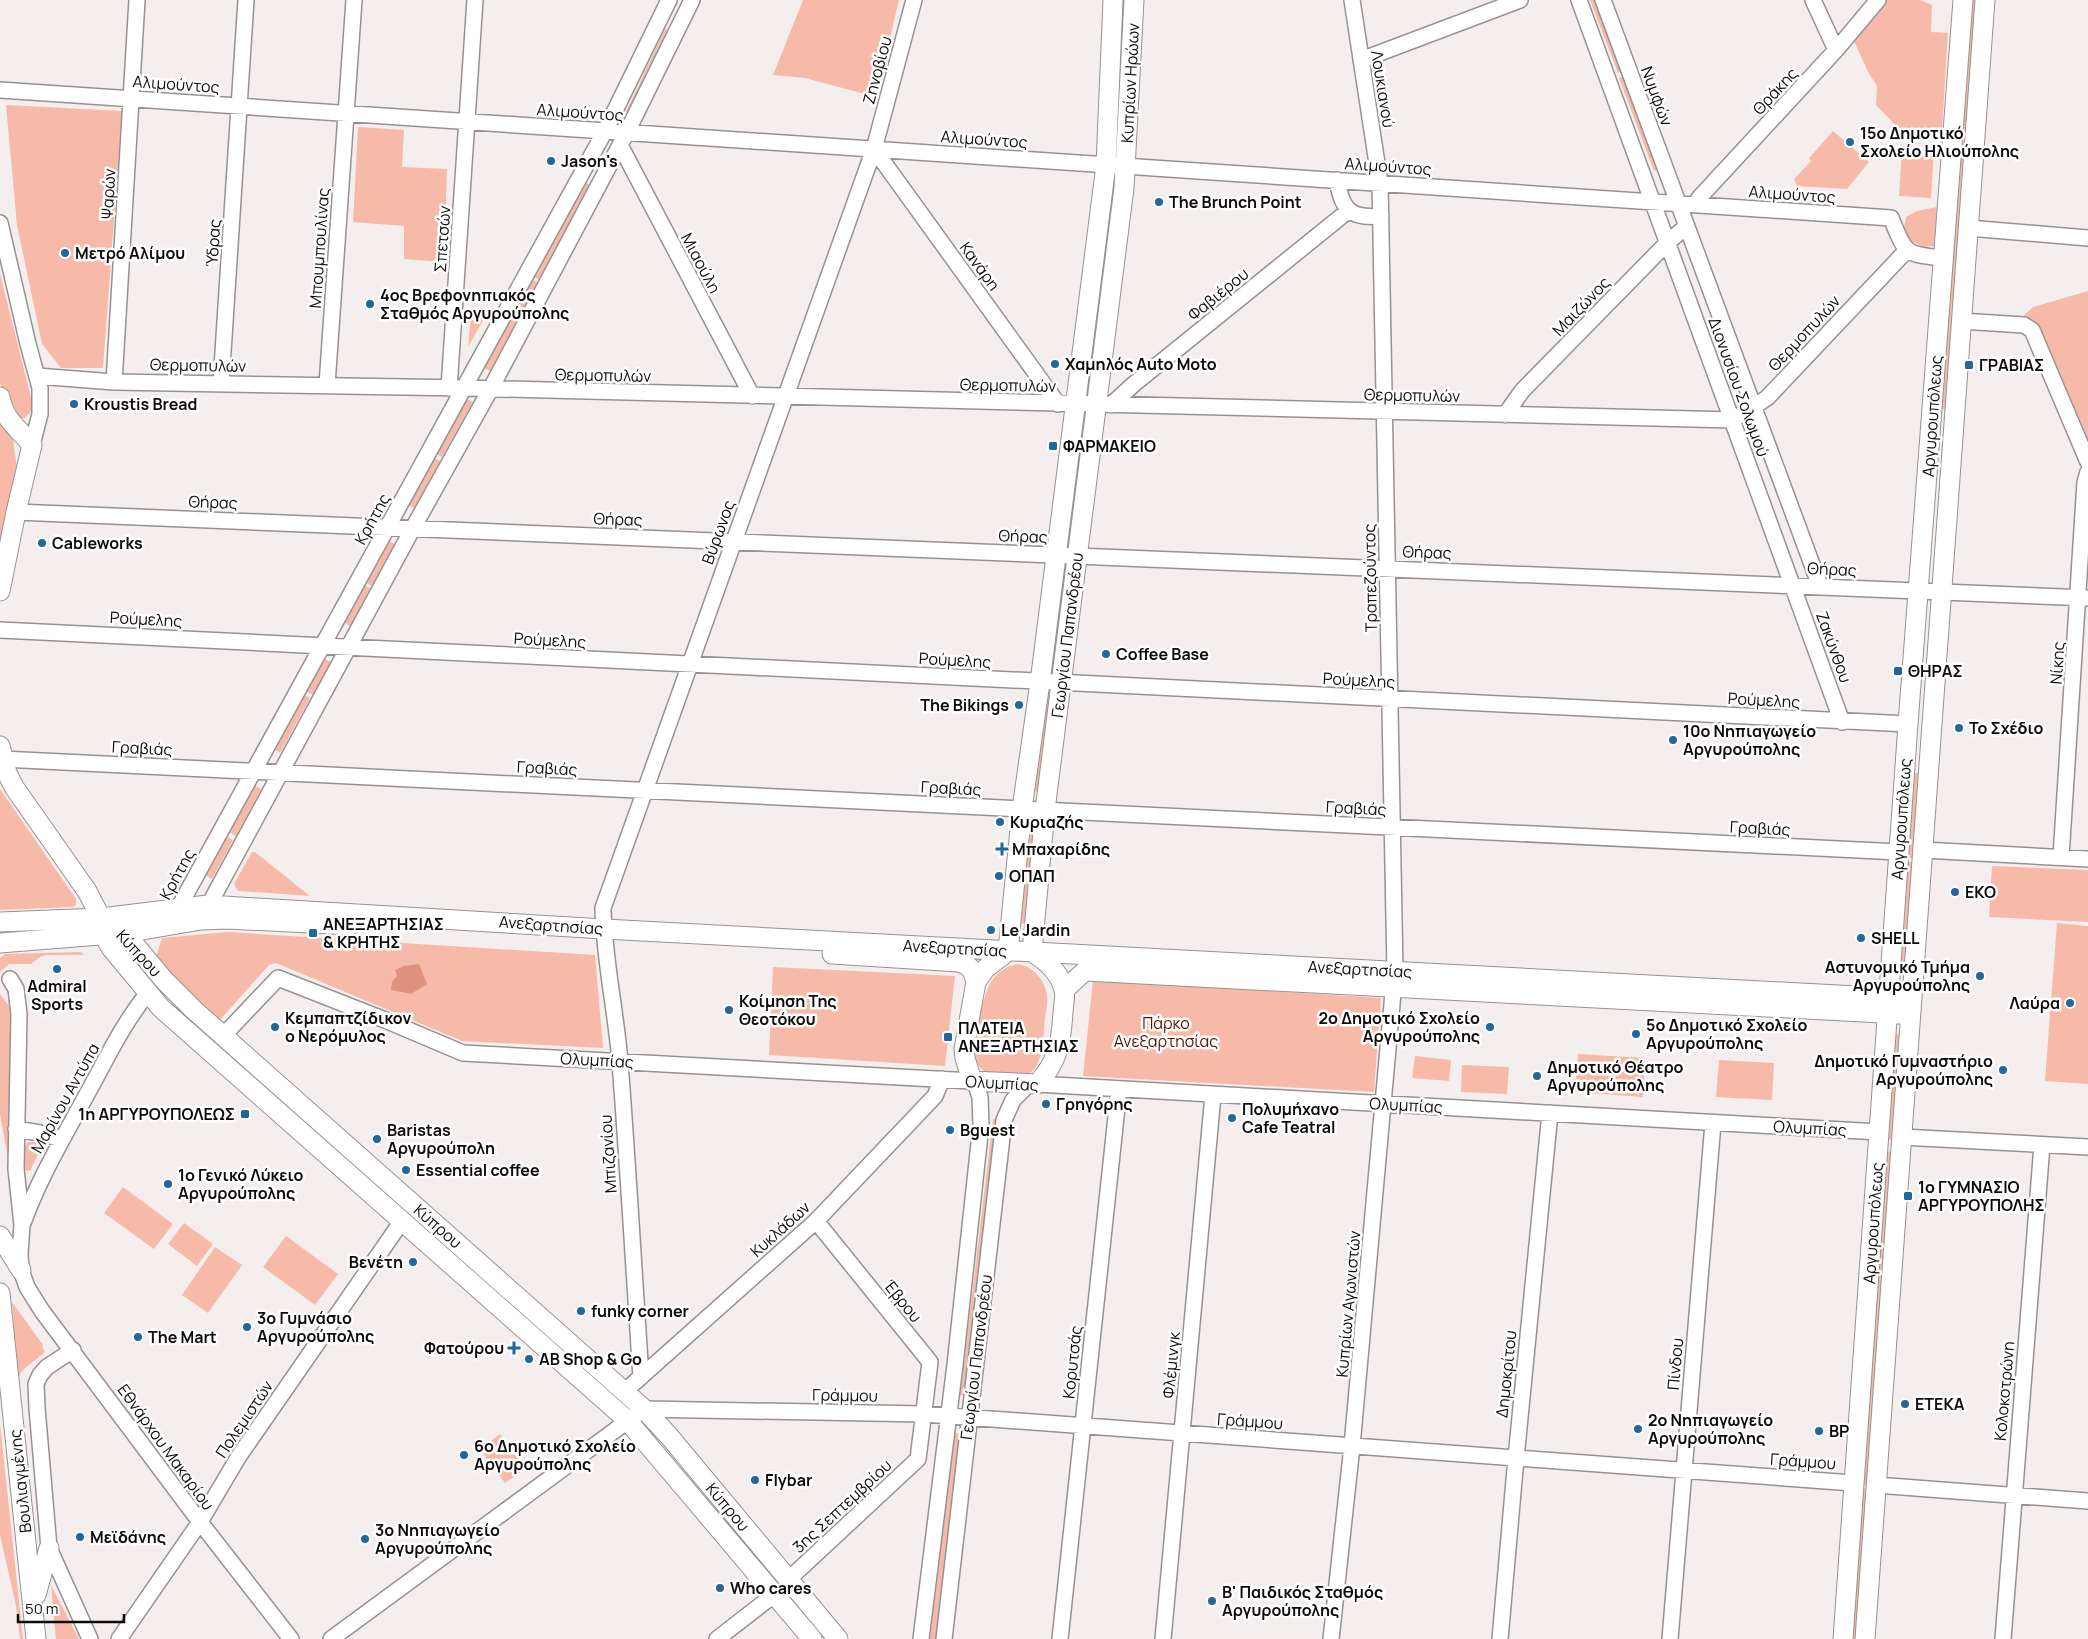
<svg xmlns="http://www.w3.org/2000/svg" width="2088" height="1639" viewBox="0 0 2088 1639" font-family="Manrope,sans-serif">
<style>
.green{fill:#f7baa9}
.water{fill:#df937f}
.lines{fill:none;stroke-linecap:round;stroke-linejoin:round}
.minor-casing{stroke:#979291;stroke-width:18}
.major-casing{stroke:#979291;stroke-width:21}
.minor{stroke:#fff;stroke-width:15}
.major{stroke:#fff;stroke-width:19}
.poi-dot{fill:#21679c;stroke:#fffefe;stroke-width:2}
.labels{text-anchor:middle;dominant-baseline:central;stroke-width:5;stroke-linejoin:round;paint-order:stroke}
.street-label{font-size:16px;fill:#0d0c0b;stroke:#fffefe}
.poi-label{font-size:16px;font-weight:bold;fill:#0d0c0b;stroke:#fffefe;text-anchor:start}
.park-label{font-size:16px;fill:#561302;stroke:#fffefe}
</style>
<rect width="100%" height="100%" fill="#f4efee"/>
<path class="green" d="M803 0H899L876 97 805 78 773 75Z
M1590 0H1597L1624 71 1618 73Z
M1885 0H1920L1932 5 1931 32 1948 33 1942 129 1898 128 1876 105 1877 86 1868 72 1853 39Z
M1971 0H1977L1947 410 1941 409Z
M665 29 667 30 627 112H626Z
M1625 75 1660 169 1654 171 1619 78Z
M6 105 122 111 103 368H61L42 344 17 225Z
M358 127 404 130 402 167 447 169 444 262 404 259V226L353 222Z
M1833 131 1869 162 1847 189 1797 186 1794 179 1811 161 1809 158Z
M1902 148 1934 150 1931 198 1899 196Z
M1111 180 1117 181 1093 377 1086 376Z
M586 183 592 186 540 280 534 277Z
M1937 207 1934 246 1924 247 1909 240 1904 227 1906 217 1917 211Z
M0 274 33 405 30 413 25 418H19L4 400 0 382Z
M533 280 539 283 490 371 484 368Z
M2088 291V440L2039 325 2021 318 2033 307Z
M471 315 485 317 468 347Z
M467 399 473 402 442 457 436 454Z
M1081 417 1088 418 1073 537 1066 535Z
M0 424 13 439 18 476 0 562Z
M434 458 440 461 414 508 409 505Z
M388 541 395 544 372 586 365 582Z
M1062 571 1069 572 1057 665 1050 663Z
M364 585 370 588 350 626 344 622Z
M323 658 331 662 313 695 305 691Z
M303 694 310 698 280 753 274 749Z
M1047 694 1054 695 1042 793 1035 791Z
M1913 773H1918L1914 858H1908Z
M254 785 261 789 236 836 228 832Z
M0 789 76 899V905L73 907 0 910Z
M1031 826 1037 827 1025 924 1018 923Z
M226 836 233 840 212 879 205 875Z
M252 852H255L310 896 238 891 234 884Z
M1908 862H1914L1906 967H1900Z
M1992 866 2088 870V922L1989 917Z
M2057 923 2088 926V1084L2045 1081Z
M228 932 595 955 603 1048 462 1041 276 963 269 965 220 1020 195 998 156 957 162 938Z
M81 952 84 955H46L40 957 31 964H9L0 972V958L5 954Z
M133 954 185 1014 381 1188 379 1190 183 1016 131 955Z
M1018 964C1034 967 1044 979 1047 995 1048 1002 1046 1011 1045 1018 1043 1035 1045 1068 1025 1076 1019 1078 1008 1076 1002 1076 992 1077 982 1072 977 1063 970 1050 983 990 993 979 1000 970 1008 966 1018 964Z
M773 967 955 976 945 1066 769 1055Z
M1093 980 1381 998 1374 1092 1083 1076Z
M0 994 17 1017 14 1215 8 1158 0 1115Z
M1895 1034 1901 1035 1893 1140 1887 1139Z
M1578 1054 1645 1058 1643 1097 1575 1092Z
M1415 1056 1451 1060 1449 1081 1412 1078Z
M1719 1060 1774 1063 1772 1100 1716 1097Z
M1462 1065 1509 1067 1507 1094 1461 1092Z
M993 1119H1000L967 1396 960 1395Z
M28 1142H39L42 1146 30 1171 24 1170 25 1146Z
M1886 1151 1892 1152 1868 1485H1861Z
M123 1187 173 1224 154 1249 104 1213Z
M184 1223 213 1244 197 1266 168 1244Z
M286 1236 338 1274 315 1305 263 1267Z
M215 1247 242 1265 208 1313 182 1295Z
M12 1302 43 1345 42 1347 45 1352 24 1369 18 1377Z
M0 1424 23 1639H20L16 1606 0 1535Z
M955 1433H962L936 1639H930Z
M500 1434 525 1469 505 1483 480 1449Z
M1861 1488 1868 1489 1857 1639H1854L1853 1608Z
M51 1585 79 1639H56Z"/>
<path class="water" d="M419 964 427 984 411 994 391 990 392 982 397 976 395 970 404 966Z"/>
<g class="lines">
<defs>
<path id="minor" d="M1579 0 1842 722
M1603 0 1820 586
M1813 0 1836 50
M1361 60 1520 0
M0 90 1891 218C1906 254 1904 254 1944 258
M620 145 752 396
M874 149 1058 404
M1337 180C1342 210 1350 219 1381 216
M1697 205 1699 198 1836 50 1878 0
M0 223 28 344 40 388V414L32 445
M1968 228 2088 238
M1961 321 2024 325 2032 330 2088 462
M37 376 114 382 465 388 1733 420 1767 398 1907 250
M114 382 137 0
M221 383 246 0
M327 385 354 0
M449 388 475 0
M1111 405 1134 384 1348 211
M1505 415 1522 391 1668 242 1687 226
M16 512 2088 598
M0 630 1908 724
M2 759 1899 852
M1923 850 2088 859
M2061 857 2085 482 2088 472
M204 914 413 528 490 390 627 132 692 0
M174 916 605 131 669 0
M10 979 16 989 19 1014 16 1169 22 1225 20 1254 21 1270 27 1287 42 1311 200 1522 291 1639
M223 1036 278 978 385 1020 463 1053 972 1081
M1037 1084 1879 1132
M16 1129 40 1133 61 1139
M1902 1137 2088 1147
M23 1223C39 1178 64 1137 87 1094 106 1060 123 1023 148 993
M73 1350 47 1367 40 1375 36 1384 37 1408 49 1548 90 1639
M641 1377C634 1272 628 1167 620 1062 616 1011 604 960 603 908L874 149 914 0
M625 1391 816 1221 935 1096 942 1079
M1876 1485 2088 1501
M789 1579 918 1459 930 1362 816 1221
M119 1639 200 1522 239 1456 402 1221
M331 1639 644 1409 924 1414 1853 1483
M717 1639 775 1594
M921 1639 955 1365 981 1125 980 1097 975 1082
M944 1639 1004 1120 1013 1100 1029 1084
M1060 1639 1119 1089
M1163 1639 1213 1095
M1331 1639 1352 1446 1395 971 1380 183 1352 0
M1500 1639 1516 1458 1550 1113
M1670 1639 1713 1123
M2003 1639 2042 1145"/>
<path id="major" d="M0 397C4 420 18 428 32 445L16 512 0 591
M0 746 7 773 14 787 87 891 101 918 103 934 112 949 161 1008 627 1420 812 1639
M101 918 125 933 164 980 194 1010 644 1409 669 1436 838 1639
M0 922 101 918 208 905 604 929 1912 999
M0 943 125 933 201 920 228 919 350 925
M1032 952C1046 961 1060 972 1064 990 1066 996 1063 1006 1063 1013 1061 1043 1058 1062 1037 1084L972 1081 965 1058 964 1049 976 982 985 969 1008 951 1022 809 1040 682 1106 165 1113 0
M1032 952 1045 810 1124 188 1134 0
M832 954 959 962C971 966 973 970 976 982
M1064 990 1085 971 1900 1014
M0 1236 21 1270
M0 1293 36 1639
M36 1595 49 1548
M1843 1639 1908 724 1963 0
M1865 1639 1985 0"/>
</defs>
<use href="#minor" class="minor-casing"/>
<use href="#major" class="major-casing"/>
<use href="#minor" class="minor"/>
<use href="#major" class="major"/>
</g>
<g class="poi-dot">
<circle cx="1850" cy="142" r="5"/>
<circle cx="551" cy="161" r="5"/>
<circle cx="1159" cy="202" r="5"/>
<circle cx="65" cy="253" r="5"/>
<circle cx="370" cy="304" r="5"/>
<circle cx="1055" cy="364" r="5"/>
<rect x="1964" y="360" width="10" height="10" rx="2.5"/>
<circle cx="74" cy="404" r="5"/>
<rect x="1048" y="441" width="10" height="10" rx="2.5"/>
<circle cx="42" cy="543" r="5"/>
<circle cx="1106" cy="654" r="5"/>
<rect x="1893" y="666" width="10" height="10" rx="2.5"/>
<circle cx="1019" cy="705" r="5"/>
<circle cx="1959" cy="728" r="5"/>
<circle cx="1673" cy="740" r="5"/>
<circle cx="1000" cy="822" r="5"/>
<path d="M999.5 841.5h5v5h5v5h-5v5h-5v-5h-5v-5h5z"/>
<circle cx="999" cy="876" r="5"/>
<circle cx="1955" cy="892" r="5"/>
<circle cx="991" cy="930" r="5"/>
<rect x="308" y="928" width="10" height="10" rx="2.5"/>
<circle cx="1861" cy="938" r="5"/>
<circle cx="57" cy="969" r="5"/>
<circle cx="1980" cy="976" r="5"/>
<circle cx="2070" cy="1003" r="5"/>
<circle cx="729" cy="1010" r="5"/>
<circle cx="275" cy="1027" r="5"/>
<circle cx="1490" cy="1027" r="5"/>
<circle cx="1636" cy="1034" r="5"/>
<rect x="943" y="1032" width="10" height="10" rx="2.5"/>
<circle cx="2003" cy="1070" r="5"/>
<circle cx="1537" cy="1076" r="5"/>
<circle cx="1046" cy="1104" r="5"/>
<rect x="240" y="1109" width="10" height="10" rx="2.5"/>
<circle cx="1232" cy="1118" r="5"/>
<circle cx="950" cy="1130" r="5"/>
<circle cx="377" cy="1139" r="5"/>
<circle cx="406" cy="1170" r="5"/>
<circle cx="168" cy="1184" r="5"/>
<rect x="1903" y="1191" width="10" height="10" rx="2.5"/>
<circle cx="413" cy="1262" r="5"/>
<circle cx="581" cy="1311" r="5"/>
<circle cx="247" cy="1327" r="5"/>
<circle cx="138" cy="1337" r="5"/>
<path d="M511.5 1340.5h5v5h5v5h-5v5h-5v-5h-5v-5h5z"/>
<circle cx="529" cy="1359" r="5"/>
<circle cx="1905" cy="1404" r="5"/>
<circle cx="1638" cy="1429" r="5"/>
<circle cx="1819" cy="1431" r="5"/>
<circle cx="464" cy="1455" r="5"/>
<circle cx="755" cy="1480" r="5"/>
<circle cx="80" cy="1537" r="5"/>
<circle cx="365" cy="1539" r="5"/>
<circle cx="720" cy="1588" r="5"/>
<circle cx="1212" cy="1601" r="5"/>
</g>
<g class="labels">
<g class="street-label">
<text transform="translate(877 70) rotate(-75)">Ζηνοβίου</text>
<text transform="translate(1130 83) rotate(-87)">Κυπρίων Ηρώων</text>
<text transform="translate(176 84) rotate(4)">Αλιμούντος</text>
<text transform="translate(1383 89) rotate(81)">Λουκιανού</text>
<text transform="translate(1775 91) rotate(-47)">Θράκης</text>
<text transform="translate(1657 96) rotate(70)">Νυμφών</text>
<text transform="translate(580 112) rotate(4)">Αλιμούντος</text>
<text transform="translate(984 139) rotate(4)">Αλιμούντος</text>
<text transform="translate(1388 166) rotate(4)">Αλιμούντος</text>
<text transform="translate(108 194) rotate(-87)">Ψαρών</text>
<text transform="translate(1792 194) rotate(4)">Αλιμούντος</text>
<text transform="translate(442 239) rotate(-86)">Σπετσών</text>
<text transform="translate(213 243) rotate(-86)">Ύδρας</text>
<text transform="translate(319 248) rotate(-86)">Μπουμπουλίνας</text>
<text transform="translate(701 263) rotate(62)">Μιαούλη</text>
<text transform="translate(980 266) rotate(54)">Κανάρη</text>
<text transform="translate(1218 294) rotate(-39)">Φαβιέρου</text>
<text transform="translate(1581 306) rotate(-46)">Μαιζώνος</text>
<text transform="translate(1804 333) rotate(-47)">Θερμοπυλών</text>
<text transform="translate(198 365) rotate(1)">Θερμοπυλών</text>
<text transform="translate(603 375) rotate(1)">Θερμοπυλών</text>
<text transform="translate(1008 385) rotate(1)">Θερμοπυλών</text>
<text transform="translate(1739 387) rotate(70)">Διονυσίου Σολωμού</text>
<text transform="translate(1412 395) rotate(1)">Θερμοπυλών</text>
<text transform="translate(1932 416) rotate(-86)">Αργυρουπόλεως</text>
<text transform="translate(213 502) rotate(2)">Θήρας</text>
<text transform="translate(372 519) rotate(-61)">Κρήτης</text>
<text transform="translate(618 519) rotate(2)">Θήρας</text>
<text transform="translate(718 532) rotate(-70)">Βύρωνος</text>
<text transform="translate(1023 536) rotate(2)">Θήρας</text>
<text transform="translate(1427 552) rotate(2)">Θήρας</text>
<text transform="translate(1832 569) rotate(3)">Θήρας</text>
<text transform="translate(1370 578) rotate(-91)">Τραπεζούντος</text>
<text transform="translate(146 619) rotate(3)">Ρούμελης</text>
<text transform="translate(1067 635) rotate(-83)">Γεωργίου Παπανδρέου</text>
<text transform="translate(550 640) rotate(3)">Ρούμελης</text>
<text transform="translate(1834 647) rotate(70)">Ζακύνθου</text>
<text transform="translate(955 660) rotate(3)">Ρούμελης</text>
<text transform="translate(2057 663) rotate(-86)">Νίκης</text>
<text transform="translate(1359 680) rotate(3)">Ρούμελης</text>
<text transform="translate(1764 700) rotate(3)">Ρούμελης</text>
<text transform="translate(142 748) rotate(3)">Γραβιάς</text>
<text transform="translate(547 768) rotate(3)">Γραβιάς</text>
<text transform="translate(951 788) rotate(3)">Γραβιάς</text>
<text transform="translate(1356 808) rotate(3)">Γραβιάς</text>
<text transform="translate(1901 819) rotate(-86)">Αργυρουπόλεως</text>
<text transform="translate(1760 828) rotate(3)">Γραβιάς</text>
<text transform="translate(177 874) rotate(-61)">Κρήτης</text>
<text transform="translate(551 925) rotate(4)">Ανεξαρτησίας</text>
<text transform="translate(955 948) rotate(3)">Ανεξαρτησίας</text>
<text transform="translate(139 953) rotate(47)">Κύπρου</text>
<text transform="translate(1360 969) rotate(3)">Ανεξαρτησίας</text>
<text transform="translate(597 1060) rotate(3)">Ολυμπίας</text>
<text transform="translate(1002 1083) rotate(3)">Ολυμπίας</text>
<text transform="translate(65 1098) rotate(-61)">Μαρίνου Αντύπα</text>
<text transform="translate(1406 1105) rotate(3)">Ολυμπίας</text>
<text transform="translate(1810 1128) rotate(3)">Ολυμπίας</text>
<text transform="translate(608 1154) rotate(-94)">Μπιζανίου</text>
<text transform="translate(1873 1223) rotate(-86)">Αργυρουπόλεως</text>
<text transform="translate(438 1226) rotate(41)">Κύπρου</text>
<text transform="translate(780 1229) rotate(-42)">Κυκλάδων</text>
<text transform="translate(903 1301) rotate(51)">Έβρου</text>
<text transform="translate(1348 1304) rotate(-85)">Κυπρίων Αγωνιστών</text>
<text transform="translate(976 1357) rotate(-83)">Γεωργίου Παπανδρέου</text>
<text transform="translate(1072 1362) rotate(-84)">Κορυτσάς</text>
<text transform="translate(1675 1364) rotate(-85)">Πίνδου</text>
<text transform="translate(1171 1365) rotate(-85)">Φλέμινγκ</text>
<text transform="translate(1506 1374) rotate(-84)">Δημοκρίτου</text>
<text transform="translate(2004 1391) rotate(-85)">Κολοκοτρώνη</text>
<text transform="translate(845 1395) rotate(1)">Γράμμου</text>
<text transform="translate(244 1419) rotate(-56)">Πολεμιστών</text>
<text transform="translate(1250 1421) rotate(4)">Γράμμου</text>
<text transform="translate(166 1447) rotate(54)">Εθνάρχου Μακαρίου</text>
<text transform="translate(1803 1461) rotate(4)">Γράμμου</text>
<text transform="translate(20 1481) rotate(-96)">Βουλιαγμένης</text>
<text transform="translate(842 1506) rotate(-43)">3ης Σεπτεμβρίου</text>
<text transform="translate(728 1507) rotate(50)">Κύπρου</text>
</g>
<g class="poi-label">
<text x="1860" y="133">15ο Δημοτικό<tspan x="1860" dy="18">Σχολείο Ηλιούπολης</tspan></text>
<text x="561" y="161">Jason's</text>
<text x="1169" y="202">The Brunch Point</text>
<text x="75" y="253">Μετρό Αλίμου</text>
<text x="380" y="295">4ος Βρεφονηπιακός<tspan x="380" dy="18">Σταθμός Αργυρούπολης</tspan></text>
<text x="1065" y="364">Χαμηλός Auto Moto</text>
<text x="1979" y="365">ΓΡΑΒΙΑΣ</text>
<text x="84" y="404">Kroustis Bread</text>
<text x="1063" y="446">ΦΑΡΜΑΚΕΙΟ</text>
<text x="52" y="543">Cableworks</text>
<text x="1116" y="654">Coffee Base</text>
<text x="1908" y="671">ΘΗΡΑΣ</text>
<text x="1009" y="705" text-anchor="end">The Bikings</text>
<text x="1969" y="728">Το Σχέδιο</text>
<text x="1683" y="731">10ο Νηπιαγωγείο<tspan x="1683" dy="18">Αργυρούπολης</tspan></text>
<text x="1010" y="822">Κυριαζής</text>
<text x="1012" y="849">Μπαχαρίδης</text>
<text x="1009" y="876">ΟΠΑΠ</text>
<text x="1965" y="892">EKO</text>
<text x="323" y="924">ΑΝΕΞΑΡΤΗΣΙΑΣ<tspan x="323" dy="18">&amp; ΚΡΗΤΗΣ</tspan></text>
<text x="1001" y="930">Le Jardin</text>
<text x="1871" y="938">SHELL</text>
<text x="1970" y="967" text-anchor="end">Αστυνομικό Τμήμα<tspan x="1970" dy="18">Αργυρούπολης</tspan></text>
<text x="57" y="986" text-anchor="middle">Admiral<tspan x="57" dy="18">Sports</tspan></text>
<text x="739" y="1001">Κοίμηση Της<tspan x="739" dy="18">Θεοτόκου</tspan></text>
<text x="2060" y="1003" text-anchor="end">Λαύρα</text>
<text x="285" y="1018">Κεμπαπτζίδικον<tspan x="285" dy="18">ο Νερόμυλος</tspan></text>
<text x="1480" y="1018" text-anchor="end">2ο Δημοτικό Σχολείο<tspan x="1480" dy="18">Αργυρούπολης</tspan></text>
<text x="1646" y="1025">5ο Δημοτικό Σχολείο<tspan x="1646" dy="18">Αργυρούπολης</tspan></text>
<text x="958" y="1028">ΠΛΑΤΕΙΑ<tspan x="958" dy="18">ΑΝΕΞΑΡΤΗΣΙΑΣ</tspan></text>
<text x="1993" y="1061" text-anchor="end">Δημοτικό Γυμναστήριο<tspan x="1993" dy="18">Αργυρούπολης</tspan></text>
<text x="1547" y="1067">Δημοτικό Θέατρο<tspan x="1547" dy="18">Αργυρούπολης</tspan></text>
<text x="1056" y="1104">Γρηγόρης</text>
<text x="1242" y="1109">Πολυμήχανο<tspan x="1242" dy="18">Cafe Teatral</tspan></text>
<text x="235" y="1114" text-anchor="end">1η ΑΡΓΥΡΟΥΠΟΛΕΩΣ</text>
<text x="387" y="1130">Baristas<tspan x="387" dy="18">Αργυρούπολη</tspan></text>
<text x="960" y="1130">Bguest</text>
<text x="416" y="1170">Essential coffee</text>
<text x="178" y="1175">1ο Γενικό Λύκειο<tspan x="178" dy="18">Αργυρούπολης</tspan></text>
<text x="1918" y="1187">1ο ΓΥΜΝΑΣΙΟ<tspan x="1918" dy="18">ΑΡΓΥΡΟΥΠΟΛΗΣ</tspan></text>
<text x="403" y="1262" text-anchor="end">Βενέτη</text>
<text x="591" y="1311">funky corner</text>
<text x="257" y="1318">3ο Γυμνάσιο<tspan x="257" dy="18">Αργυρούπολης</tspan></text>
<text x="148" y="1337">The Mart</text>
<text x="504" y="1348" text-anchor="end">Φατούρου</text>
<text x="539" y="1359">ΑΒ Shop &amp; Go</text>
<text x="1915" y="1404">ΕΤΕΚΑ</text>
<text x="1648" y="1420">2ο Νηπιαγωγείο<tspan x="1648" dy="18">Αργυρούπολης</tspan></text>
<text x="1829" y="1431">BP</text>
<text x="474" y="1446">6ο Δημοτικό Σχολείο<tspan x="474" dy="18">Αργυρούπολης</tspan></text>
<text x="765" y="1480">Flybar</text>
<text x="375" y="1530">3ο Νηπιαγωγείο<tspan x="375" dy="18">Αργυρούπολης</tspan></text>
<text x="90" y="1537">Μεϊδάνης</text>
<text x="730" y="1588">Who cares</text>
<text x="1222" y="1592">Β' Παιδικός Σταθμός<tspan x="1222" dy="18">Αργυρούπολης</tspan></text>
</g>
<g class="park-label">
<text x="1166" y="1023">Πάρκο<tspan x="1166" dy="18">Ανεξαρτησίας</tspan></text>
</g>
</g>
<path d="M18 1614v8h106v-8" fill="none" stroke="#0d0c0b" stroke-width="2.5"/>
<text x="25" y="1614" font-size="15" fill="#0d0c0b" stroke="#fffefe" stroke-width="4" paint-order="stroke">50 m</text>
</svg>
